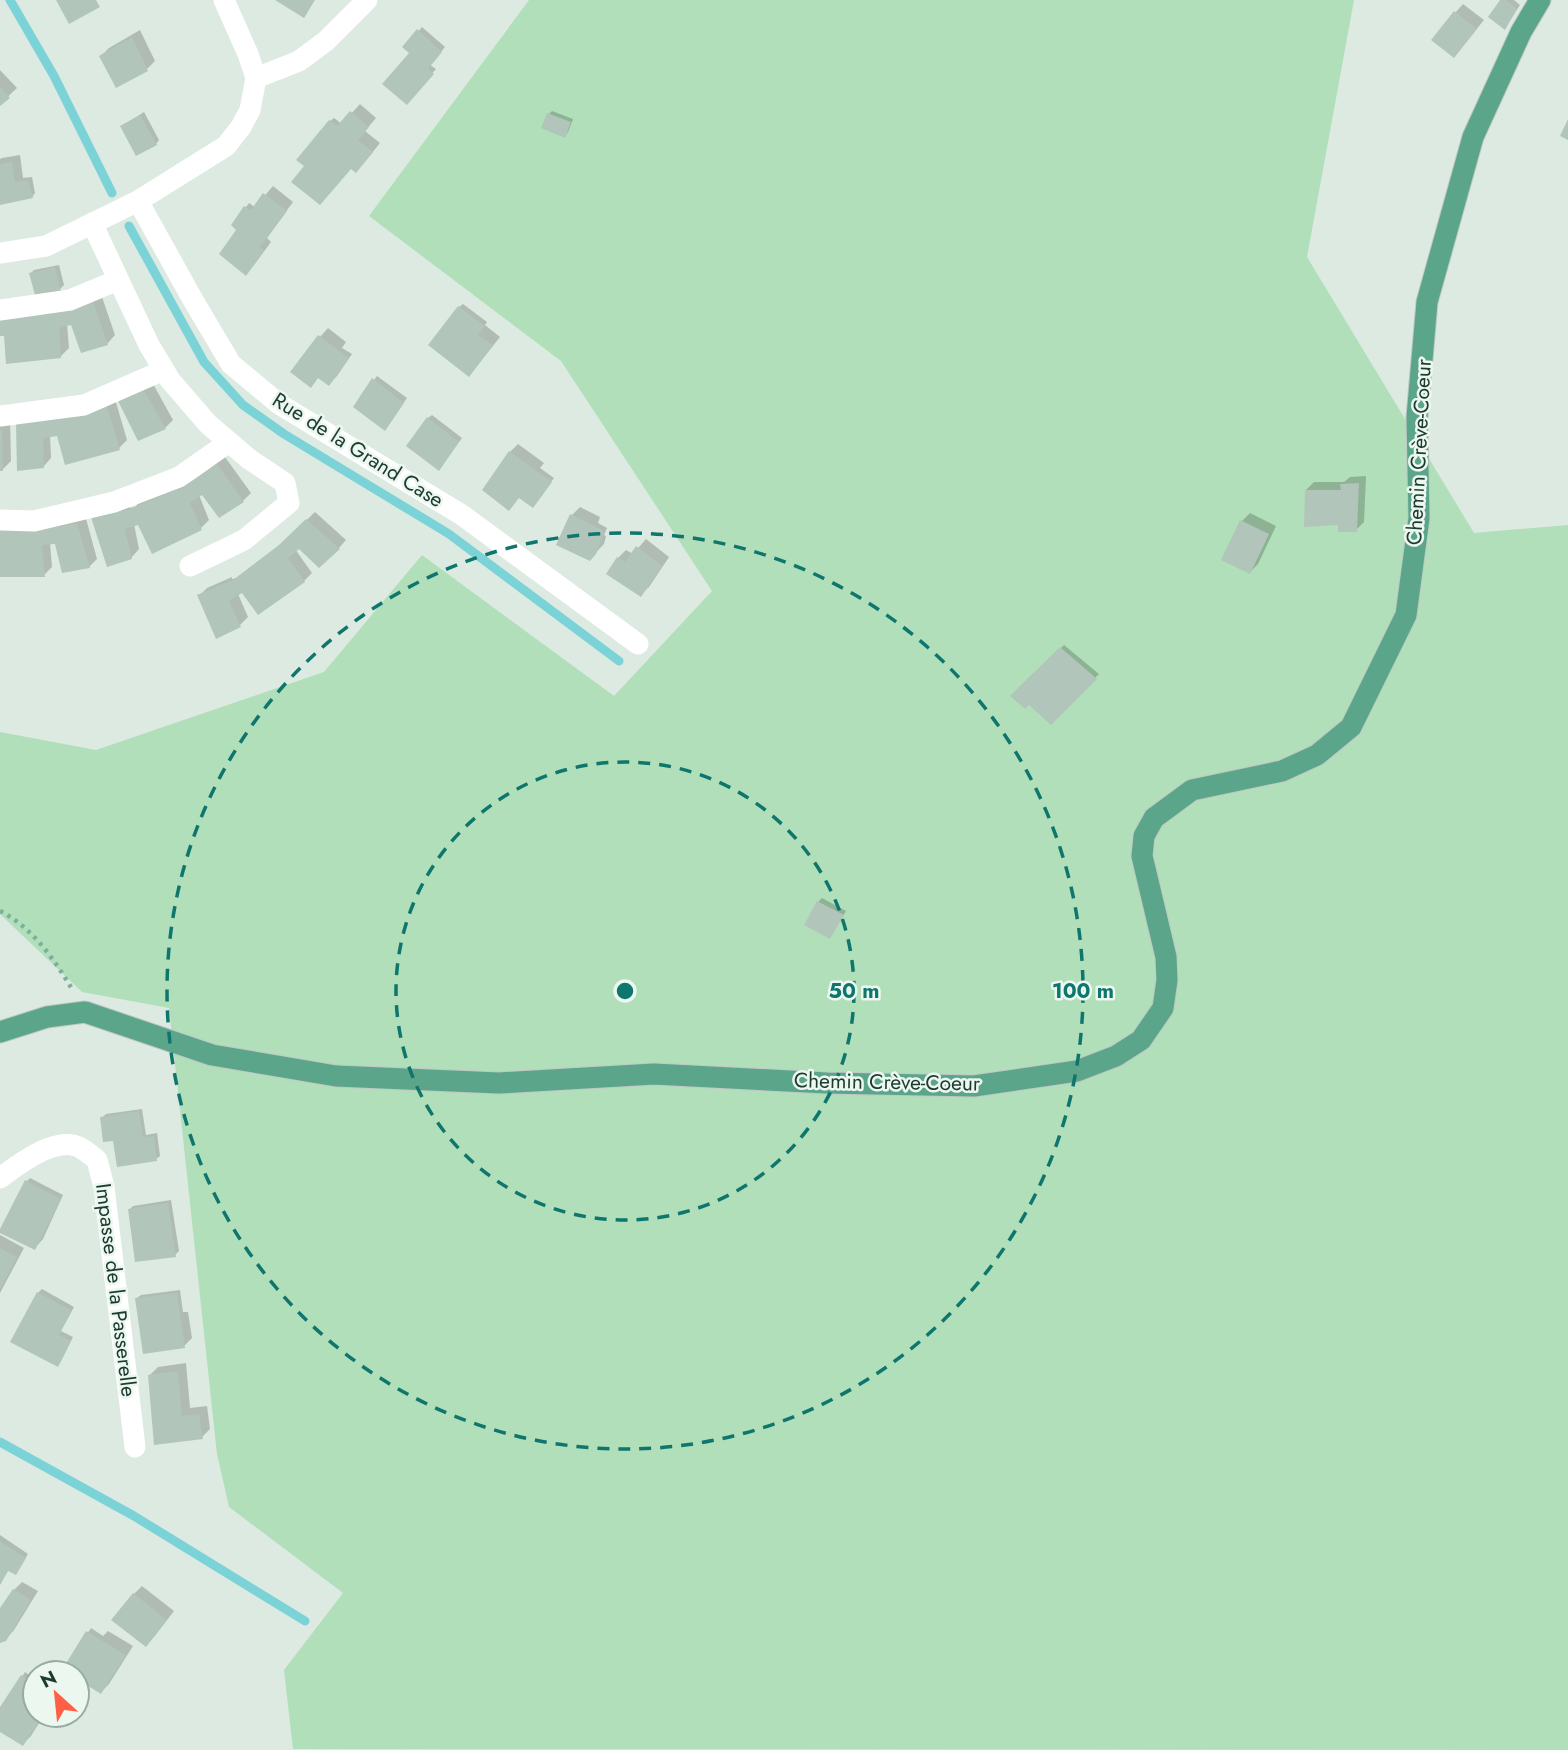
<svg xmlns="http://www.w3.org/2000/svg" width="1568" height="1750" viewBox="0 0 1568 1750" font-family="Jost,sans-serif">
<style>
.green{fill:#b1dfb9}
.shadow{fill:#0003}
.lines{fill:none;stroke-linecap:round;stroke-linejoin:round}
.stream{stroke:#7cd3d7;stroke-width:9}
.building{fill:#b1c5bb}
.major-casing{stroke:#bfc8c5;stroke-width:23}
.path{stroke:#78b29a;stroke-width:4.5;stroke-dasharray:3.5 5;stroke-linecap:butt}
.minor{stroke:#fff;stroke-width:21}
.major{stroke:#5ba58a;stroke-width:21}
.ring{fill:none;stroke:#0f766e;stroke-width:3.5;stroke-dasharray:12 9}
.labels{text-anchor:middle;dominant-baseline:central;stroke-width:5;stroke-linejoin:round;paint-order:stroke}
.street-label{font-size:21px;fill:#1c3b2f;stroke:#ecf7f0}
.centre{fill:#0f766e;stroke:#ecf7f0;stroke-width:3.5}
.ring-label{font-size:21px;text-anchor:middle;font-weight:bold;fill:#0f766e;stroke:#ecf7f0;stroke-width:5;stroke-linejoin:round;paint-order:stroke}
</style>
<rect width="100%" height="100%" fill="#dceae2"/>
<path class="green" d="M529 0H1354L1307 257 1474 533 1568 525V1750L293 1749 284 1670 343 1593 229 1507 217 1454 169 1008 82 992 0 914V732L96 750 324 672 422 555 614 696 712 591 561 361 369 216Z"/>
<path class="shadow" d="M1502 0H1514L1520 5 1505 28Z
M1463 4 1484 20 1462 47 1455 13Z
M422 27 445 47 430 65 436 69 406 103 412 52 405 47Z
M140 30 155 61 147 69 101 56 109 48Z
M0 70 17 88 0 104Z
M360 104 376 118 365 131 380 143 364 163 351 167 330 121 334 118 342 124Z
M552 111 573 119 568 132 565 136 549 114Z
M144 112 159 140 156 144 122 126Z
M20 155 23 178 32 177 35 193 32 197 0 203V159L2 158Z
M273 186 293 202 267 238 271 242 254 265 246 273 243 223 233 225 249 203 255 207Z
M59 265 64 285 60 289 31 273 34 270Z
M101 294 115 335 107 344 73 323 67 324 69 348 61 356 5 334H0Z
M463 304 487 322 485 325 500 337 477 366 469 375 459 307Z
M328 328 346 342 342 348 352 354 337 376 329 384 319 376 320 337Z
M377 376 407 398 388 425 374 380Z
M152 382 173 420 165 428 120 401Z
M115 399 127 440 119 448 57 434 50 435 51 458 43 467 18 424Z
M432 415 462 438 442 465 428 418Z
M0 418H10L11 461 3 469H0Z
M518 444 544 463 540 468 554 478 536 502 510 452Z
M225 457 251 493 243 501 202 493 199 495 209 520 201 528 138 523 134 524 139 549 131 558 93 518 129 504 130 508 135 507 140 502 193 481Z
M1366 476 1364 522 1356 530 1340 524 1306 490 1314 482H1344L1350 477Z
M580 507 600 517 598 523 607 528 604 535 606 536 604 544 590 559 572 515Z
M315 512 346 540 339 548 299 547 295 549 312 573 304 581 243 590 238 594 248 617 240 625 199 596 207 588 232 577V579L238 578 287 539Z
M1250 513 1276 526 1258 564 1250 572 1242 521Z
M85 515 97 559 89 567 55 542 50 543 52 567 44 575H0V524Z
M646 539 669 557 649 587 640 595 618 558 626 550 633 554Z
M1064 645 1099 674 1051 722 1029 703 1012 696Z
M822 898 846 911 830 937 818 902Z
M142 1109 146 1135 157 1133 160 1156 156 1159 115 1139 102 1118 106 1114Z
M30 1178 63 1195 43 1239 35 1248 27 1181Z
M171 1200 179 1251 175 1255 129 1210 133 1206Z
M0 1235 24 1248 0 1293Z
M42 1289 74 1307 61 1331 73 1337 61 1361 58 1365 38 1293Z
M180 1290 183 1312H188L192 1338 184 1346 137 1298 141 1295Z
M186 1363 190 1408 207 1406 210 1429 202 1437 156 1443 150 1375 158 1367Z
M0 1535 28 1554 19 1569H9L0 1585Z
M22 1582 38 1591 14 1630 6 1639 0 1641V1611L14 1590Z
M142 1586 174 1611 154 1637 134 1594Z
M91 1628 103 1636 108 1631 133 1646 109 1684 101 1692 77 1677V1673H70L64 1669Z
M25 1672 32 1677 35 1674V1715H44L31 1736 23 1744 0 1730V1711Z"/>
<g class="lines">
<path class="stream" d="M10 0 54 76 112 193
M129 226 204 362 243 405 284 434 449 534 619 661
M0 1442 134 1516 305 1621"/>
</g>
<path class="building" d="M56 0H96L100 7 69 24Z
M275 0H315L304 18Z
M1500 0H1506L1517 9 1505 30 1488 17Z
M1454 11 1477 29 1454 58 1431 40Z
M417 29 442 52 428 69 434 74 407 105 382 84 409 53 402 47Z
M132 37 148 71 116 88 99 56Z
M0 87 10 98 0 106Z
M350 111 369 127 358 140 373 152 356 173 351 169 320 205 291 182 304 166 296 160 329 120 337 126Z
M547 113 571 122 565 138 541 128Z
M140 115 157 145 136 156 120 126Z
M1568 119V140L1560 136Z
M12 162 15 182 28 180 33 198 0 205V164Z
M263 193 287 211 260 247 264 251 246 276 219 254 236 230 231 225 244 206 251 210Z
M55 267 61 291 35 295 29 273Z
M93 301 108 345 81 353 71 325 59 328 61 358 6 364 4 336H0V319Z
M458 306 485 326 478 335 493 345 469 377 428 345Z
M318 335 349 358 329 386 318 378 311 388 290 372Z
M372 378 404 403 385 431 353 407Z
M143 389 166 429 138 441 118 401Z
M107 406 120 450 65 465 57 436 43 438 44 468 17 471 16 423Z
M427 417 459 442 439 471 406 446Z
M0 430H2L3 471H0Z
M509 451 552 482 533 508 519 498 509 511 482 490Z
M217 464 244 502 219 518 202 495 190 503 202 530 152 554 138 525 125 529 132 559 107 567 91 517 130 509 184 486Z
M1359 483 1357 532H1338V525L1304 527 1305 490H1341L1340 484Z
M570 514 604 531 596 554 590 561 556 545Z
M306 519 340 549 319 568 299 549 288 558 305 582 258 615 242 593 229 601 241 627 216 639 197 595 233 580 279 545Z
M1240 520 1269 534 1250 574 1221 560Z
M77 523 90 568 62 573 55 544 42 545 45 577H0V531L41 530Z
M636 546 662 566 641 597 606 574 617 557 625 562Z
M1060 647 1097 679 1051 725 1029 705 1025 709 1010 696Z
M817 901 844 915 830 939 804 925Z
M139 1111 143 1137 154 1136 157 1161 117 1167 113 1141 103 1142 100 1117Z
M25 1180 61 1199 35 1250 0 1233V1229Z
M168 1203 176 1257 135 1262 128 1209Z
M0 1248 17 1257 0 1290Z
M37 1292 71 1310 59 1335 71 1341 58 1367 10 1342Z
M177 1293 185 1348 143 1354 135 1298Z
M178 1371 182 1416 199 1414 203 1439 154 1445 148 1375Z
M0 1541 26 1558 16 1575 8 1571 0 1584Z
M13 1589 31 1600 6 1641 0 1643V1608Z
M133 1593 167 1620 146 1647 111 1620Z
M86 1631 126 1655 101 1694 77 1679V1673H67L62 1670Z
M21 1675 35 1684V1715H43L23 1746 0 1732V1707Z"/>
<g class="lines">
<defs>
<path id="major" d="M0 1032 47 1017 85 1012 212 1055 336 1076 499 1083 654 1074 827 1083 974 1086 1077 1071 1116 1056 1141 1040 1163 1008 1167 980 1166 957 1142 856 1144 836 1154 818 1192 790 1282 771 1317 755 1351 727 1406 615 1419 518 1417 417 1427 302 1473 137 1521 32 1540 0"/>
</defs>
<use href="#major" class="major-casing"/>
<path class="path" d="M0 911C32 927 54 959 72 989"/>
<path class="minor" d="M256 78 299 61 326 41 367 0
M138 201 193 300 231 364 279 404 462 515 638 644
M92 223 149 345 170 380 208 424 249 459 285 483 289 503 244 540 190 566
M0 253 46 246 138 201 226 146 241 127 250 110 256 78 248 54 224 0
M0 310 70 300 118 280
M0 416 84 405 164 370
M0 520 34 521 114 502 179 477 229 442
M0 1178C19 1164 55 1136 79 1147 85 1150 92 1156 97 1160L104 1187 135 1447"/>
<use href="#major" class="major"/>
</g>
<g class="ring">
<circle cx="625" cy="991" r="229"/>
<circle cx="625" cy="991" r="458"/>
</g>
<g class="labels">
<g class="street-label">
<text transform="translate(358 450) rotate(32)">Rue de la Grand Case</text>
<text transform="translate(1419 452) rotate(-87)">Chemin Crève-Coeur</text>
<text transform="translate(887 1082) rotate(1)">Chemin Crève-Coeur</text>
<text transform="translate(116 1290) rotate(83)">Impasse de la Passerelle</text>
</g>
</g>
<circle cx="625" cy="991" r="10" class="centre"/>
<g class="ring-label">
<text x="854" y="998">50 m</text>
<text x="1083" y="998">100 m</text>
</g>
<g transform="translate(56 1694) rotate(333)"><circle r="33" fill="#ecf7f0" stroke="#99aca3" stroke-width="2"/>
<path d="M0-5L12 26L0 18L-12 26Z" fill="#ff5f45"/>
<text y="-10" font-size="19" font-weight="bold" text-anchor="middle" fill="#1c3b2f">N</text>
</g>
</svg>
